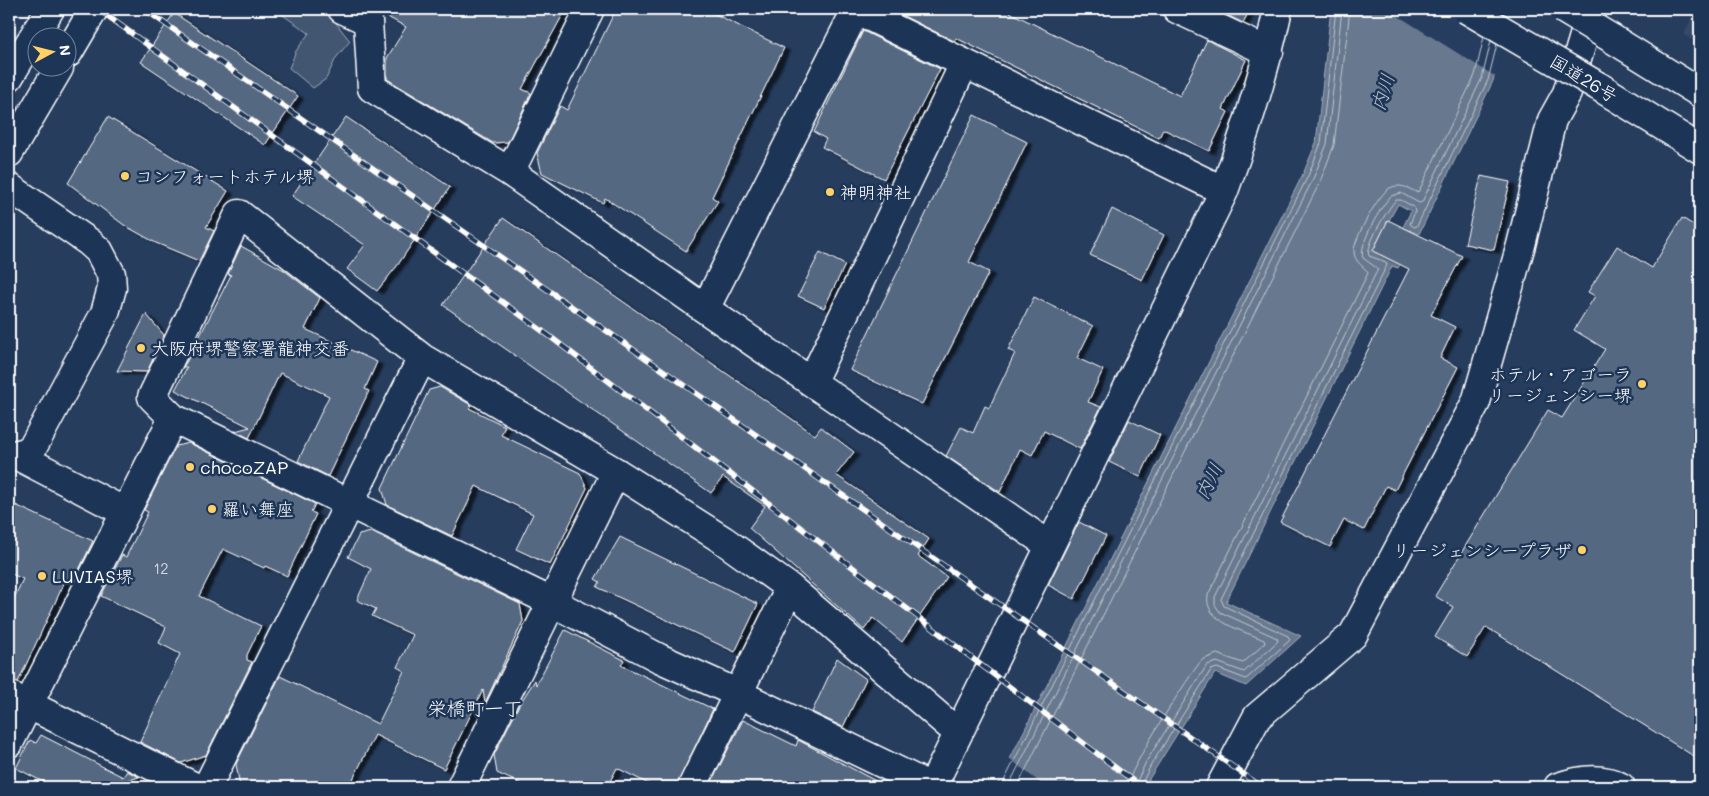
<svg xmlns="http://www.w3.org/2000/svg" width="1709" height="796" viewBox="0 0 1709 796" font-family="Mali,'Klee One',sans-serif">
<style>
.built{fill:#344a68}
.green{fill:#425672;stroke:#a0aab8}
.water{fill:#67788e;stroke:#a4aebb}
.pier{fill:#263d5e}
.lines{fill:none;stroke-linecap:round;stroke-linejoin:round}
.shore{stroke:#c2c9d2;stroke-width:1}
.building{fill:#556781;stroke:#fff;filter:url(#shadow)}
.minor-casing{stroke:#fff;stroke-width:31}
.highway-casing{stroke:#fff;stroke-width:31}
.minor{stroke:#1d3557;stroke-width:28}
.highway{stroke:#1d3557;stroke-width:28}
.rail-casing{stroke:#fff;stroke-width:5.5}
.rail{stroke:#1d3557;stroke-width:4;stroke-dasharray:11;stroke-linecap:butt}
.highway-bridge-casing{stroke:#fff;stroke-width:31;stroke-linecap:butt}
.highway-bridge{stroke:#1d3557;stroke-width:28}
.poi-dot{fill:#ffd166;stroke:#1d3557;stroke-width:2}
.labels{text-anchor:middle;dominant-baseline:central;stroke-width:5;stroke-linejoin:round;paint-order:stroke}
.number-label{font-size:15px;fill:#d4d9e0}
.street-label{font-size:18px;fill:#fff;stroke:#1d3557}
.poi-label{font-size:18px;fill:#fff;stroke:#1d3557;text-anchor:start}
.water-label{font-size:19px;font-style:italic;fill:#bbc2cc;stroke:#1d3557}
.neighbourhood-label{font-size:19px;fill:#fff;stroke:#1d3557}
</style>
<defs>
<filter id="shadow"><feDropShadow dx="5.5" dy="3" stdDeviation="1" flood-color="#0009"/></filter>
</defs>
<rect width="100%" height="100%" fill="#263d5e"/>
<filter id="ink" filterUnits="userSpaceOnUse"><feTurbulence type="fractalNoise" baseFrequency=".02" numOctaves="2"/><feDisplacementMap in="SourceGraphic" scale="10" xChannelSelector="R" yChannelSelector="G"/><feConvolveMatrix kernelMatrix="1 2 1 2 8 2 1 2 1" color-interpolation-filters="sRGB"/></filter>
<g filter="url(#ink)">
<path class="built" d="M1695 9H1700V45L1684 35Z"/>
<path class="green" d="M274 9H325L350 41 336 58 326 79 313 88 289 68 296 51 309 33Z"/>
<path class="water" d="M1331 9H1510L1493 81 1419 234 1403 227 1411 211 1398 204 1372 251 1384 257 1388 251 1404 258 1398 268 1392 266 1226 602 1301 636 1246 686 1215 673 1144 787H996L1303 174 1316 143Z"/>
<path class="pier" d="M1387 9H1513L1496 77Z
M1008 757 1045 787H1009L997 778Z"/>
<g class="lines">
<path class="shore" d="M1001 787 1308 176 1321 143 1336 9
M1008 787 1313 179 1327 144 1342 9
M1017 787 1320 182 1334 145 1350 9
M1127 787C1127 772 1189 675 1202 660L1217 654 1243 663 1265 643 1264 640C1245 631 1203 622 1208 595L1368 273C1364 265 1354 263 1354 251 1354 239 1379 193 1390 188 1399 183 1408 188 1416 192L1419 191 1475 75 1484 37
M1134 787 1146 762 1207 665 1217 662 1244 672 1278 641 1277 638 1220 612 1215 605V597L1378 269 1363 258C1358 245 1381 206 1391 196L1401 193 1419 203 1422 202 1482 78 1491 41
M1140 787 1151 765 1211 670 1217 668 1246 679 1290 640 1288 636 1224 606 1221 599 1387 265 1386 262 1369 256C1365 246 1388 208 1396 200H1401L1414 207 1415 212 1410 224 1414 227 1417 226 1488 80 1497 44"/>
</g>
<path class="building" d="M377 9H566L522 89 531 93 508 142 493 143 387 79V58L406 27 382 14Z
M616 9H705L784 48 712 197 718 201 686 251 605 198 603 203 542 173 537 153 560 106 567 110Z
M889 9H1003L1180 96 1207 40 1246 60 1223 109 1228 112 1209 151 1163 129 1159 138 956 38 954 41Z
M1223 9H1250L1243 23 1221 12Z
M174 13 298 96 265 145 141 62Z
M863 31 940 69 884 179 822 147 826 139 814 132Z
M974 115 1027 142 969 262 989 272 922 404 850 370Z
M108 117 228 191 206 227 214 231 199 261 156 243 124 225 68 183Z
M346 117 450 187 397 266 377 291 347 269 365 245 292 196Z
M1481 176 1510 182 1494 250 1465 244Z
M1112 209 1164 235 1142 280 1090 255Z
M503 218 815 435 821 427 854 452 836 475 929 539 918 556 947 577 902 642 873 618 864 630 749 528 765 506 723 477 711 493 443 305Z
M1682 218 1700 229V760L1486 627 1467 657 1435 637 1453 607 1435 596 1548 410 1562 418 1605 349 1574 330 1595 296 1588 292 1617 246 1652 268Z
M1388 220 1462 256 1431 315 1455 327 1440 358 1458 367 1395 490 1386 486 1364 530 1344 520 1330 547 1280 522 1409 269 1373 251Z
M241 246 284 270 320 298 305 329 377 362 365 389 369 391 328 476 298 461 329 396 280 373 249 438 235 431 250 427 175 390 187 367H183L187 361 231 275 228 274Z
M820 252 845 265 824 308 798 296Z
M1034 297 1093 326 1077 358 1103 370 1088 402 1101 407 1080 449 1044 431 1032 455 1020 449 1000 492 946 456 961 427 973 433 985 406 989 408 1015 353 1008 350Z
M146 314 164 335 147 372 117 371Z
M440 387 471 405 469 408 505 426 501 435 580 473 587 488 550 565 516 549 533 514 476 486 452 536 387 505 382 488 429 390Z
M1129 420 1160 435 1140 477 1109 462Z
M189 443 315 504 311 512 316 514 287 576 265 566 264 568 223 549 199 596 261 626 247 655V660L252 662 206 755 181 763 140 742 180 654 159 643 166 627 101 596 122 555 126 557 148 512 144 510 176 446Z
M9 502 93 541 73 582 66 579 18 682 9 679V609L23 579 9 573Z
M1079 522 1106 536 1074 599 1048 585Z
M371 532 520 604 523 621 485 703 483 690 444 769 375 735 349 787H240L236 764 280 676 378 724 404 671 397 667 413 635 372 616 376 609 357 600 371 569 348 557 359 535Z
M620 537 758 604 735 652 597 587 600 582 595 579Z
M565 630 624 660 621 665 713 709 676 787H655L617 768 607 787H528L497 773 494 755 519 705 535 680 536 685Z
M837 658 866 679 843 727 812 712Z
M743 720 796 746 798 740 887 787H709Z
M41 735 123 777 127 771 139 777 129 780 143 787H53L16 768 30 740 36 743Z"/>
<g class="lines">
<defs>
<path id="minor" d="M342 9 368 21 372 88 510 172 705 309 1049 545
M854 9 1224 191
M1177 9 1269 52
M510 172 590 9
M9 187 89 242 99 251 111 274 112 288 105 313 34 445 27 452 9 456
M705 309 856 10
M812 381 964 64
M18 456 125 512
M9 695 195 787
M9 743 173 418
M207 787 422 358
M461 787 616 472
M692 787 790 588
M931 787 739 694 659 658 552 602 173 418 152 397 239 214 422 358 616 472 723 540 790 588 958 733
M932 787 1224 191C1246 131 1265 72 1278 9
M1220 787 1257 717 1353 635 1476 402 1521 245 1552 120 1567 93 1592 9
M1558 787C1578 780 1601 776 1621 787"/>
<path id="highway" d="M1611 38 1700 93
M68 53 94 9
M9 77 50 9
M1598 86 1700 149
M9 153 59 68"/>
</defs>
<use href="#minor" class="minor-casing"/>
<use href="#highway" class="highway-casing"/>
<use href="#minor" class="minor"/>
<use href="#highway" class="highway"/>
<defs>
<path id="rail" d="M98 9 548 335 1141 787
M144 9 1262 787"/>
</defs>
<use href="#rail" class="rail-casing"/>
<use href="#rail" class="rail"/>
<defs>
<path id="highway-bridge" d="M1466 9 1598 86
M1563 9 1611 38"/>
</defs>
<use href="#highway-bridge" class="highway-bridge-casing"/>
<use href="#highway-bridge" class="highway-bridge"/>
</g>
</g>
<g class="poi-dot">
<circle cx="125" cy="176" r="5"/>
<circle cx="830" cy="192" r="5"/>
<circle cx="141" cy="348" r="5"/>
<circle cx="1642" cy="384" r="5"/>
<circle cx="190" cy="467" r="5"/>
<circle cx="212" cy="509" r="5"/>
<circle cx="1582" cy="550" r="5"/>
<circle cx="42" cy="576" r="5"/>
</g>
<g class="labels">
<g class="number-label">
<text x="161" y="568">12</text>
</g>
<g class="street-label">
<text transform="translate(1584 78) rotate(31)">国道26号</text>
</g>
<g class="poi-label">
<text x="135" y="176">コンフォートホテル堺</text>
<text x="840" y="192">神明神社</text>
<text x="151" y="348">大阪府堺警察署龍神交番</text>
<text x="1632" y="374" text-anchor="end">ホテル・アゴーラ<tspan x="1632" dy="21">リージェンシー堺</tspan></text>
<text x="200" y="467">chocoZAP</text>
<text x="222" y="509">羅い舞座</text>
<text x="1572" y="550" text-anchor="end">リージェンシープラザ</text>
<text x="52" y="576">LUVIAS堺</text>
</g>
<g class="water-label">
<text transform="translate(1382 92) rotate(-73)">内川</text>
<text transform="translate(1208 481) rotate(-64)">内川</text>
</g>
<g class="neighbourhood-label">
<text x="475" y="707">栄橋町一丁</text>
</g>
</g>
<rect width="1709" height="796" fill="none" stroke="#1d3557" stroke-width="30"/>
<rect x="15" y="15" width="1679" height="766" fill="none" stroke="#fff" stroke-width="2" filter="url(#ink)"/>
<g transform="translate(52 52) rotate(83)"><circle r="24" fill="#1d3557" stroke="#77869a"/>
<path d="M0-4L9 19L0 12L-9 19Z" fill="#ffd166"/>
<text y="-8" font-size="14" font-weight="bold" text-anchor="middle" fill="#ffffff">N</text>
</g>
</svg>
